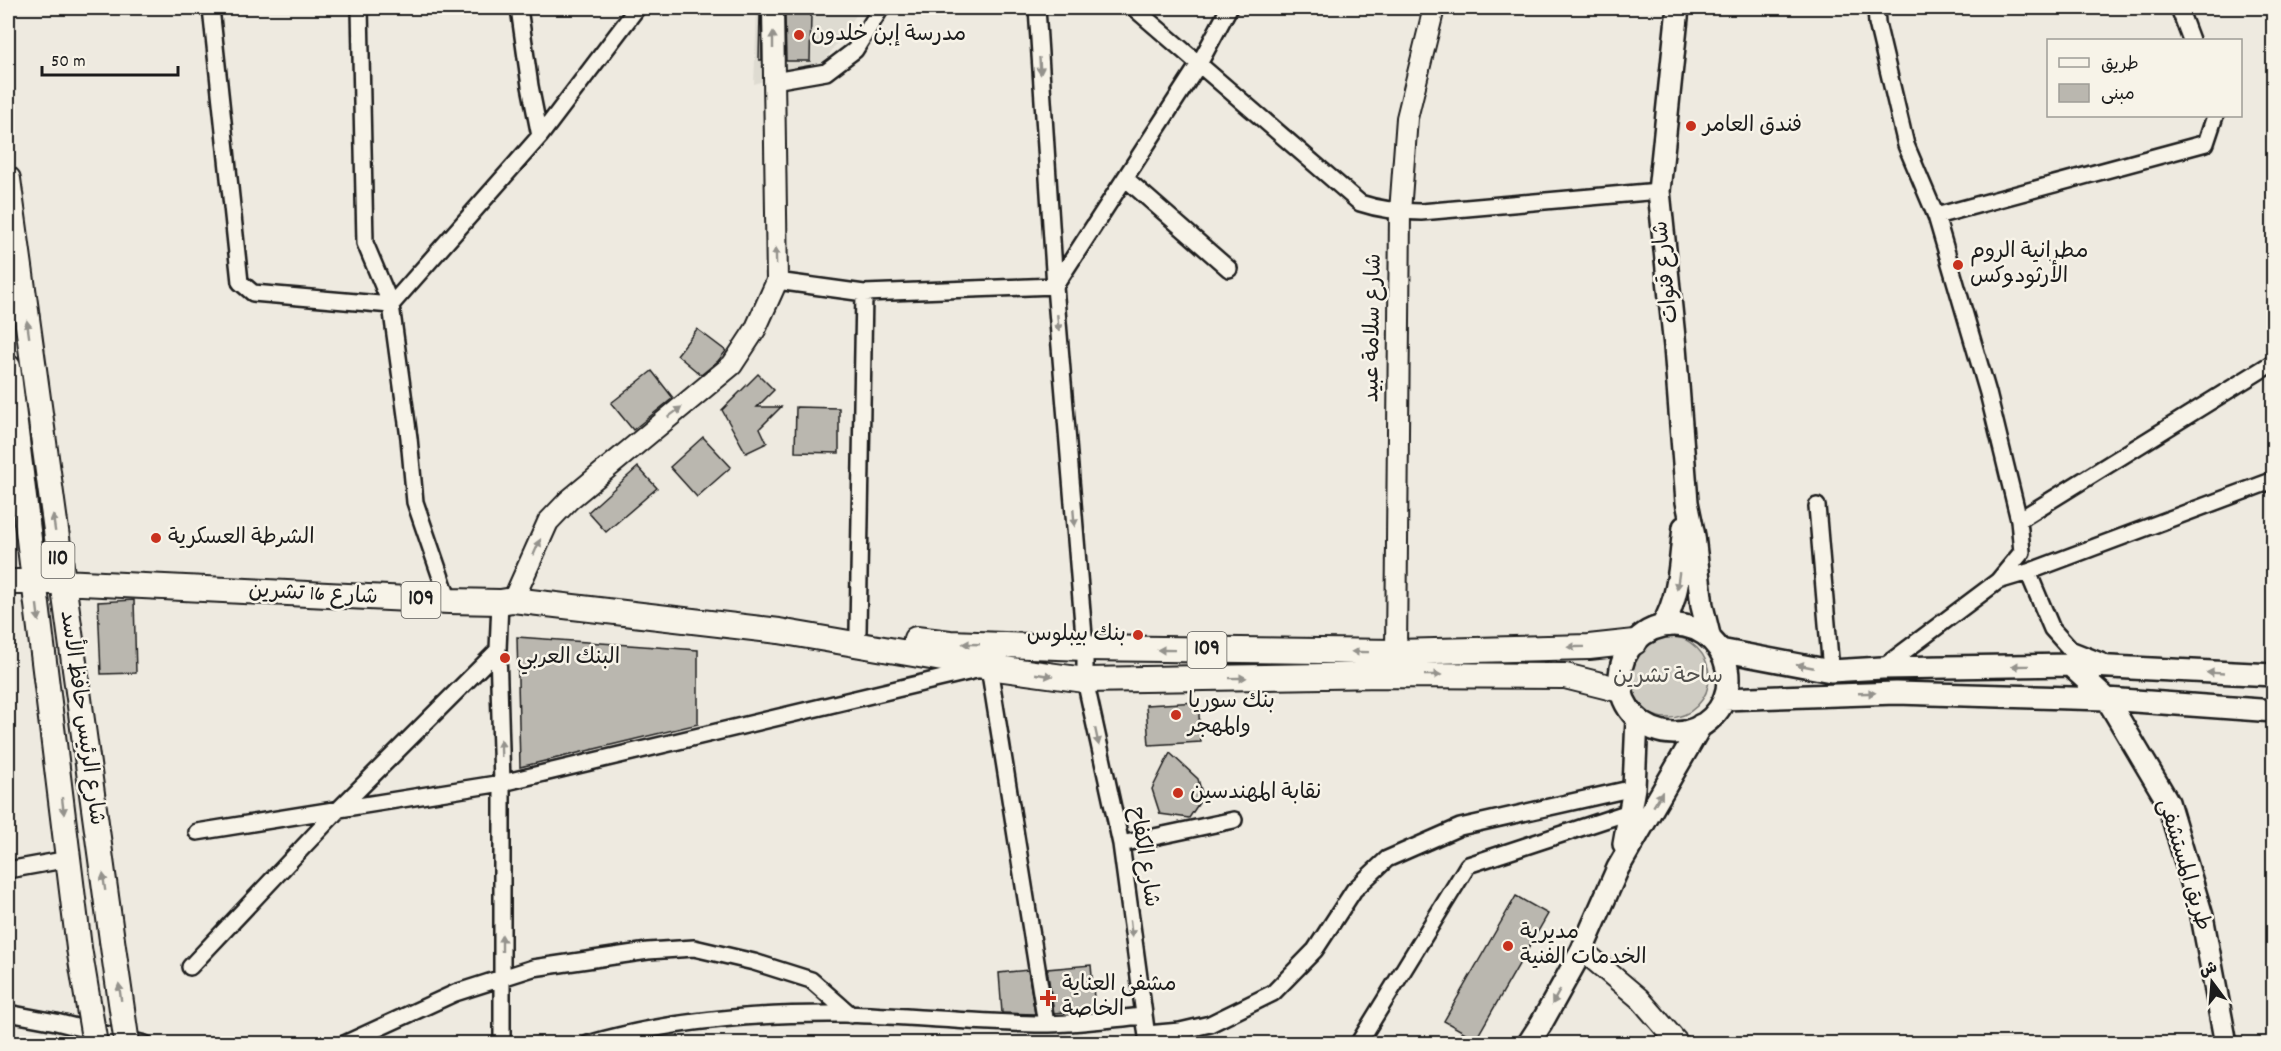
<svg xmlns="http://www.w3.org/2000/svg" width="2281" height="1051" viewBox="0 0 2281 1051" font-family="Dekko,'Playpen Sans Arabic',sans-serif">
<style>
.built{fill:#dedbd1}
.green{fill:#cfccc3;stroke:#767470;stroke-width:1.5}
.building{fill:#bab7af;stroke:#1c1c1c;stroke-width:1.5}
.lines{fill:none;stroke-linecap:round;stroke-linejoin:round}
.minor-casing{stroke:#1c1c1c;stroke-width:20}
.tertiary-casing{stroke:#1c1c1c;stroke-width:24}
.secondary-casing{stroke:#1c1c1c;stroke-width:26}
.primary-casing{stroke:#1c1c1c;stroke-width:28}
.minor{stroke:#f7f3e8;stroke-width:15}
.tertiary{stroke:#f7f3e8;stroke-width:20}
.secondary{stroke:#f7f3e8;stroke-width:21}
.primary{stroke:#f7f3e8;stroke-width:24}
.primary-bridge-casing{stroke:#1c1c1c;stroke-width:28;stroke-linecap:butt}
.primary-bridge{stroke:#f7f3e8;stroke-width:24}
.oneway{fill:#94928c}
.poi-dot{fill:#c8321e;stroke:#f7f3e8;stroke-width:2}
.labels{text-anchor:middle;dominant-baseline:central;stroke-width:5;stroke-linejoin:round;paint-order:stroke}
.shield{fill:#f7f3e8;stroke:#5e5c59;stroke-width:1.5}
.shield-label{font-size:21px;font-weight:bold;fill:#1c1c1c}
.poi-label{font-size:22px;fill:#1c1c1c;stroke:#f7f3e8;text-anchor:start}
.street-label{font-size:22px;fill:#1c1c1c;stroke:#f7f3e8}
.park-label{font-size:22px;fill:#52514e;stroke:#f7f3e8}
</style>
<rect width="100%" height="100%" fill="#eeeae0"/>
<filter id="ink" filterUnits="userSpaceOnUse"><feTurbulence type="fractalNoise" baseFrequency=".0167" numOctaves="2"/><feDisplacementMap in="SourceGraphic" scale="12" xChannelSelector="R" yChannelSelector="G"/><feConvolveMatrix kernelMatrix="1 2 1 2 8 2 1 2 1" color-interpolation-filters="sRGB"/></filter>
<g filter="url(#ink)">
<path class="built" d="M766 8H861L824 62 754 84 757 9Z"/>
<path class="green" d="M1627 677a41 41 0 1 1 82 0a41 41 0 1 1-82 0Z"/>
<path class="building" d="M760 13H761L762 60H759Z
M785 14H811L810 61H786Z
M697 329 726 351 718 361 701 375 677 355Z
M652 371 673 398 633 430 611 403Z
M758 374 774 390 757 407H781L760 428 767 443 746 453 722 410Z
M796 407 839 408V453L795 452Z
M703 437 731 467 697 497 670 467Z
M638 467 657 488 606 532 588 512Z
M134 600 136 673 101 674 98 602Z
M517 637 698 650V724L520 767Z
M1198 702 1201 742 1149 745 1146 705Z
M1170 753 1198 779 1203 797 1189 818 1160 814 1152 789Z
M1516 896 1548 914 1476 1039 1444 1021Z
M1091 965 1095 1009 1054 1013 1047 969Z
M1028 970 1035 1014 1002 1013 999 973Z"/>
<g class="lines">
<defs>
<path id="minor" d="M211 8 240 282 253 293 391 305 365 243 360 8
M519 8 530 86 540 136
M1037 8 1055 286 1085 648V680L1121 844 1148 1044
M1134 8 1360 203C1381 210 1399 212 1421 212L1659 191
M1876 8 1877 23 1906 145 1936 216 1988 393 2019 520
M2179 8 2191 40
M774 81 826 72 855 50 881 8
M1125 178 1229 269
M1936 216 2206 143 2215 116
M777 281 864 293 1055 286 1199 64 1229 8
M1817 506 1831 671
M2028 572 2052 629 2070 649 2103 662
M1998 581 2028 572 2274 480
M449 601 415 502 409 438 391 305 540 136 637 8
M500 602 498 650 502 783V1044
M858 631 864 293
M1882 668 1998 581 2022 552 2019 520 2274 362
M197 832 502 783 989 667 1046 1024
M1121 844 1234 820
M8 870 69 859
M190 967 338 810 498 650
M8 1013 56 1022 145 1044
M1147 1034 1180 1031 1210 1024 1273 993 1315 950 1354 890 1387 859 1460 827 1634 788
M344 1044 455 993 533 968 648 951 694 948 754 962 811 980 851 1015
M588 1044C670 1020 759 1013 844 1014 910 1016 977 1023 1043 1024 1076 1024 1110 1019 1143 1016
M1358 1044 1468 865 1632 811"/>
<path id="tertiary" d="M513 600 548 522 569 500 732 365 755 330 777 281 773 8
M1396 652 1400 212 1407 118 1434 8
M1582 950 1640 999 1679 1044"/>
<path id="secondary" d="M1678 8 1659 191 1675 347 1687 502 1694 536 1702 606 1710 639
M1620 679a54 54 0 1 1 108 0a54 54 0 1 1-108 0Z
M1662 626C1680 597 1680 561 1684 527
M1720 650 1831 671 1882 668 2070 665 2274 675
M2070 665 2107 699 2168 802 2202 916 2226 1044
M1724 699 1896 693 2107 699 2274 711
M1624 844 1634 788 1637 718
M1528 1044 1541 1024 1582 950 1618 868 1701 725"/>
<path id="primary" d="M8 179 112 940
M8 367 79 948
M8 582H62L449 601 500 602 513 600 779 631 989 667 1085 680 1385 675 1565 676 1621 690
M916 639 950 643 1085 648 1396 652 1589 647 1635 642"/>
</defs>
<use href="#minor" class="minor-casing"/>
<use href="#tertiary" class="tertiary-casing"/>
<use href="#secondary" class="secondary-casing"/>
<use href="#primary" class="primary-casing"/>
<use href="#minor" class="minor"/>
<use href="#tertiary" class="tertiary"/>
<use href="#secondary" class="secondary"/>
<use href="#primary" class="primary"/>
<defs>
<path id="primary-bridge" d="M112 940 127 1044
M79 948 95 1044"/>
</defs>
<use href="#primary-bridge" class="primary-bridge-casing"/>
<use href="#primary-bridge" class="primary-bridge"/>
</g>
<defs><path id="oneway-solid" d="M-6-.8H1V-3.2L6.5 0L1 3.2V.8H-6Z" transform="scale(1.5)"/></defs>
<g class="oneway">
<use href="#oneway-solid" transform="translate(773 40) rotate(-90)"/>
<use href="#oneway-solid" transform="translate(1040 66) rotate(86)"/>
<use href="#oneway-solid" transform="translate(776 256) rotate(-91)"/>
<use href="#oneway-solid" transform="translate(1058 323) rotate(85)"/>
<use href="#oneway-solid" transform="translate(28 329) rotate(-98)"/>
<use href="#oneway-solid" transform="translate(675 412) rotate(-37)"/>
<use href="#oneway-solid" transform="translate(1074 518) rotate(85)"/>
<use href="#oneway-solid" transform="translate(54 523) rotate(-98)"/>
<use href="#oneway-solid" transform="translate(537 547) rotate(-66)"/>
<use href="#oneway-solid" transform="translate(1678 581) rotate(98)"/>
<use href="#oneway-solid" transform="translate(38 613) rotate(83)"/>
<use href="#oneway-solid" transform="translate(971 644) rotate(-178)"/>
<use href="#oneway-solid" transform="translate(1576 647) rotate(179)"/>
<use href="#oneway-solid" transform="translate(1166 650) rotate(-179)"/>
<use href="#oneway-solid" transform="translate(1360 652) rotate(-179)"/>
<use href="#oneway-solid" transform="translate(1805 666) rotate(-169)"/>
<use href="#oneway-solid" transform="translate(2020 666) rotate(179)"/>
<use href="#oneway-solid" transform="translate(2215 673) rotate(-177)"/>
<use href="#oneway-solid" transform="translate(1044 675) rotate(8)"/>
<use href="#oneway-solid" transform="translate(1433 675)"/>
<use href="#oneway-solid" transform="translate(1238 678) rotate(-1)"/>
<use href="#oneway-solid" transform="translate(1867 693) rotate(-2)"/>
<use href="#oneway-solid" transform="translate(1097 737) rotate(78)"/>
<use href="#oneway-solid" transform="translate(501 748) rotate(-92)"/>
<use href="#oneway-solid" transform="translate(1658 799) rotate(-59)"/>
<use href="#oneway-solid" transform="translate(63 806) rotate(83)"/>
<use href="#oneway-solid" transform="translate(104 882) rotate(-98)"/>
<use href="#oneway-solid" transform="translate(1131 929) rotate(83)"/>
<use href="#oneway-solid" transform="translate(502 943) rotate(-90)"/>
<use href="#oneway-solid" transform="translate(120 992) rotate(-98)"/>
<use href="#oneway-solid" transform="translate(1556 997) rotate(119)"/>
</g>
</g>
<g class="poi-dot">
<circle cx="799" cy="35" r="6"/>
<circle cx="1691" cy="126" r="6"/>
<circle cx="1958" cy="265" r="6"/>
<circle cx="156" cy="538" r="6"/>
<circle cx="1138" cy="635" r="6"/>
<circle cx="505" cy="658" r="6"/>
<circle cx="1176" cy="715" r="6"/>
<circle cx="1178" cy="793" r="6"/>
<circle cx="1508" cy="946" r="6"/>
<path d="M1045 989h6v6h6v6h-6v6h-6v-6h-6v-6h6z"/>
</g>
<g class="labels">
<g class="shield">
<rect x="41.5" y="542" width="33" height="36" rx="4.5"/>
<rect x="401.5" y="582" width="39" height="36" rx="4.5"/>
<rect x="1187.5" y="632" width="39" height="36" rx="4.5"/>
</g>
<g class="shield-label">
<text x="58" y="560">110</text>
<text x="421" y="600">109</text>
<text x="1207" y="650">109</text>
</g>
<g class="poi-label">
<text x="811" y="35">مدرسة إبن خلدون</text>
<text x="1703" y="126">فندق العامر</text>
<text x="1970" y="252">مطرانية الروم<tspan x="1970" dy="25">الأرثودوكس</tspan></text>
<text x="168" y="538">الشرطة العسكرية</text>
<text x="1126" y="635" text-anchor="end">بنك بيبلوس</text>
<text x="517" y="658">البنك العربي</text>
<text x="1188" y="702">بنك سوريا<tspan x="1188" dy="25">والمهجر</tspan></text>
<text x="1190" y="793">نقابة المهندسين</text>
<text x="1520" y="933">مديرية<tspan x="1520" dy="25">الخدمات الفنية</tspan></text>
<text x="1062" y="985">مشفى العناية<tspan x="1062" dy="25">الخاصة</tspan></text>
</g>
<g class="street-label">
<text transform="translate(1667 272) rotate(-96)">شارع قنوات</text>
<text transform="translate(1374 328) rotate(-89)">شارع سلامة عبيد</text>
<text transform="translate(313 595) rotate(3)">شارع 16 تشرين</text>
<text transform="translate(81 718) rotate(82)">شارع الرئيس حافظ الأسد</text>
<text transform="translate(1143 857) rotate(81)">شارع الكفاح</text>
<text transform="translate(2183 865) rotate(73)">طريق المستشفى</text>
</g>
<g class="park-label">
<text x="1668" y="677">ساحة تشرين</text>
</g>
</g>
<rect width="2281" height="1051" fill="none" stroke="#f7f3e8" stroke-width="30"/>
<rect x="15" y="15" width="2251" height="1021" fill="none" stroke="#1c1c1c" stroke-width="2" filter="url(#ink)"/>
<rect x="2047" y="39" width="195" height="78" fill="#f7f3e8" stroke="#9f9d96" stroke-width="1.5"/>
<rect x="2059" y="58" width="30" height="9" fill="#f7f3e8" stroke="#9f9d96" stroke-width="1.5"/>
<text x="2101" y="69" font-size="18" fill="#1c1c1c">طريق</text>
<rect x="2059" y="84" width="30" height="18" fill="#bab7af" stroke="#9f9d96" stroke-width="1.5"/>
<text x="2101" y="99" font-size="18" fill="#1c1c1c">مبنى</text>
<g transform="translate(2212 982) rotate(344)" stroke="#f7f3e8" stroke-width="4.5" paint-order="stroke">
<path d="M0-4.5L10 22L0 15L-10 22Z" fill="#1c1c1c"/>
<text y="-9" font-size="16" font-weight="bold" text-anchor="middle" fill="#1c1c1c">ش</text>
</g>
<path d="M42 66v9h136v-9" fill="none" stroke="#1c1c1c" stroke-width="3"/>
<text x="51" y="66" font-size="18" fill="#1c1c1c" stroke="#f7f3e8" stroke-width="4.5" paint-order="stroke">50 m</text>
</svg>
